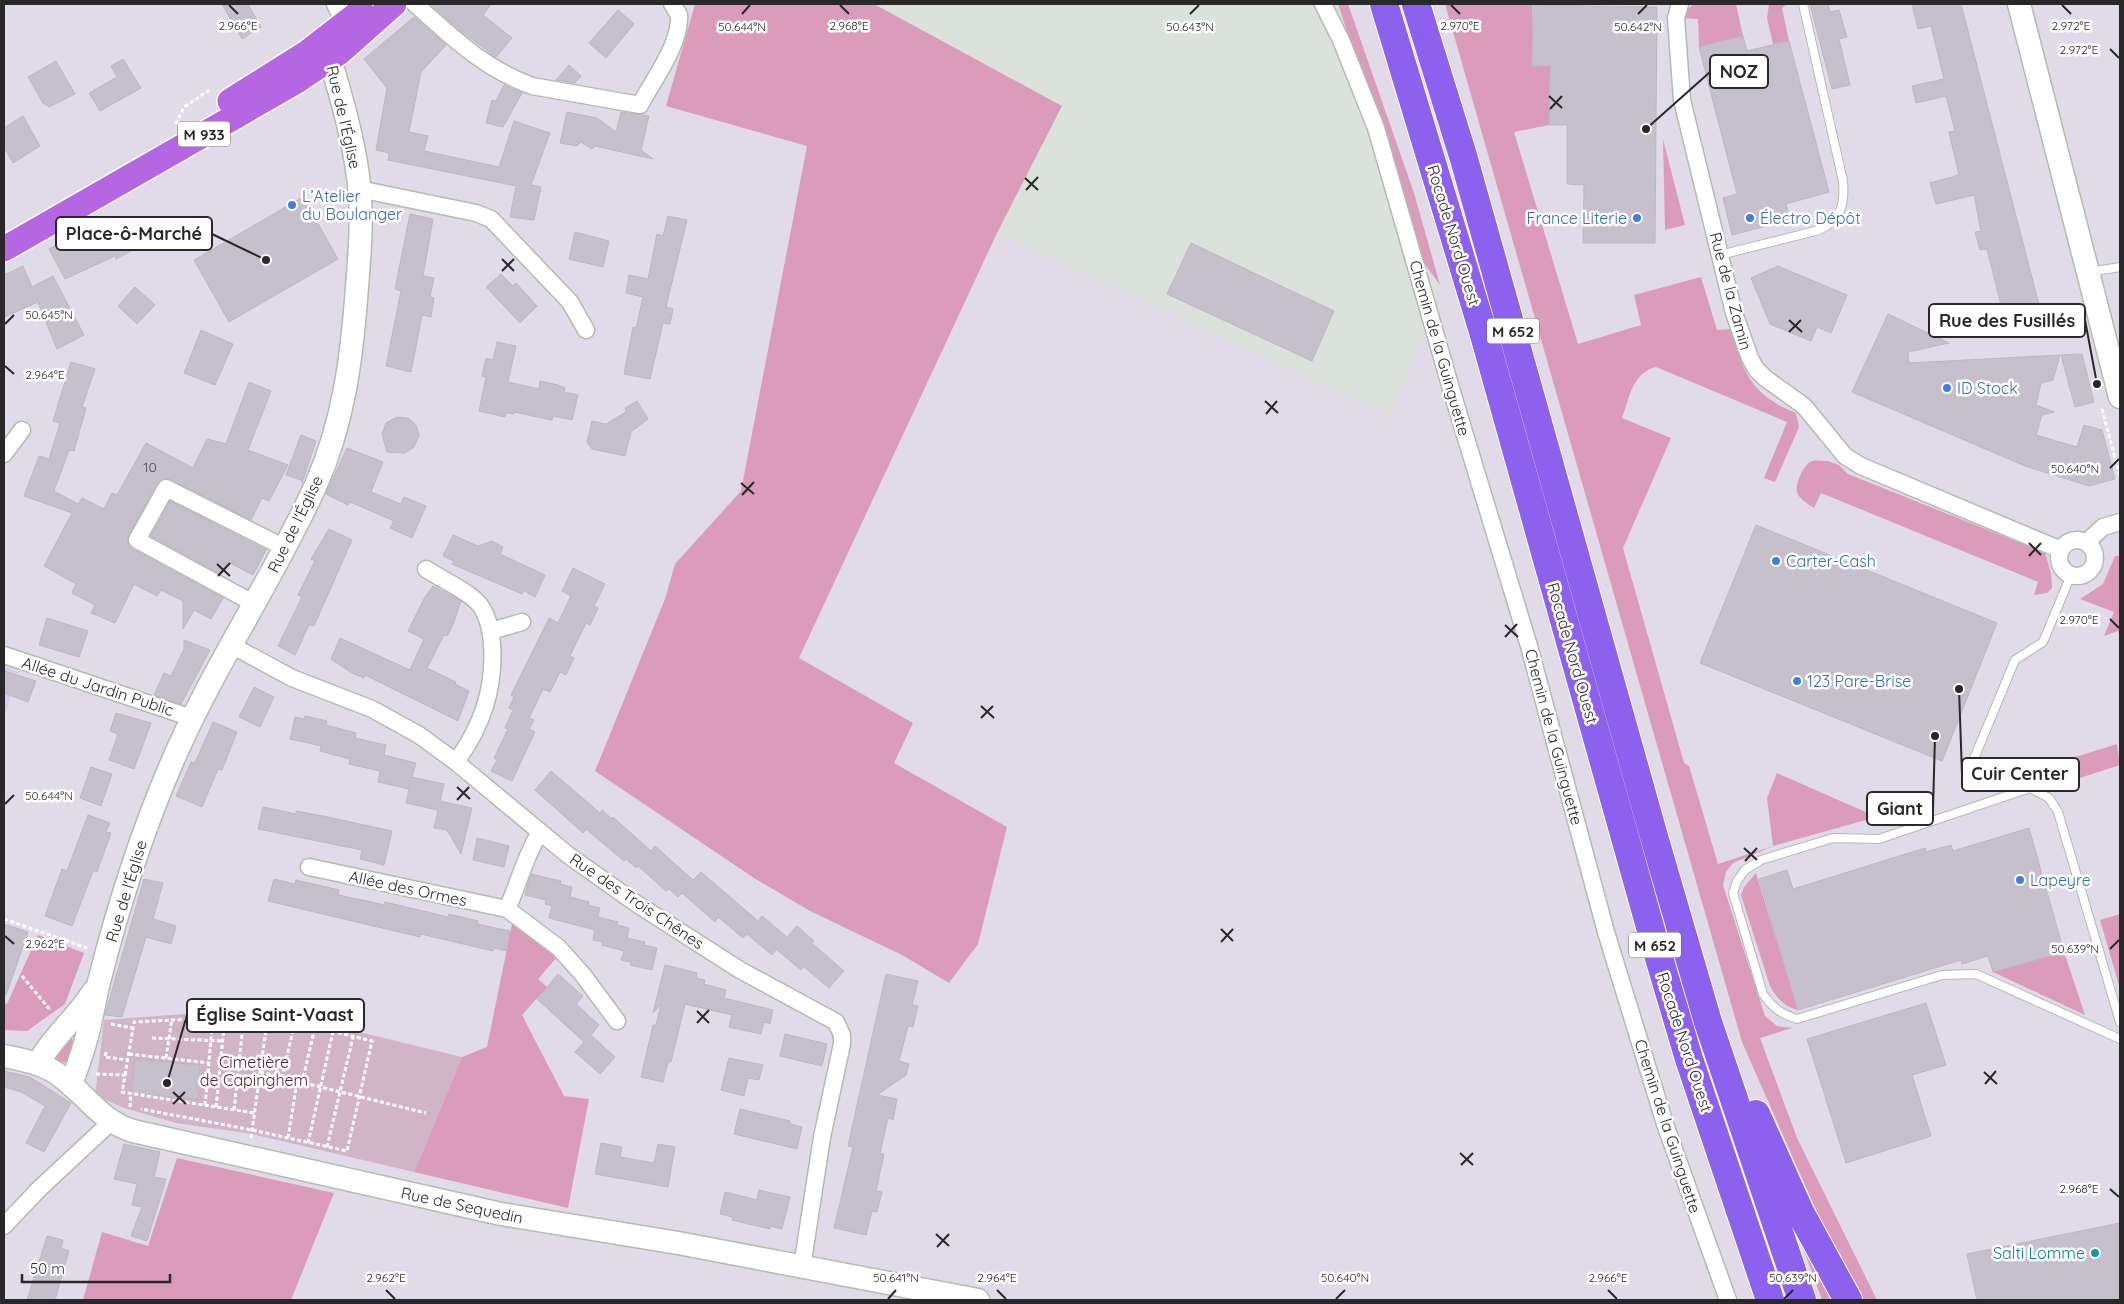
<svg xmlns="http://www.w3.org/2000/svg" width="2124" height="1304" viewBox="0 0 2124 1304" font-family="Quicksand,sans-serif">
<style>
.industrial{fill:#dbe2dc}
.education{fill:#dcccea}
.green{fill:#db9cbb}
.cemetery{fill:#d2b4c7}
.building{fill:#c6c0cc;stroke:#bdb5c4}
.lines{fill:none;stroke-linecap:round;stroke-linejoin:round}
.lane-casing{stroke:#b3bbaf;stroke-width:10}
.street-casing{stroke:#b3bbaf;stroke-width:19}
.secondary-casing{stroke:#b3bbaf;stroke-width:25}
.primary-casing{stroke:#fff;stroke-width:28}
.highway-casing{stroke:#fff;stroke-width:30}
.path{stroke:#fff;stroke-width:3;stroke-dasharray:4 2.5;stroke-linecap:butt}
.lane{stroke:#fff;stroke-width:8}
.street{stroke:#fff;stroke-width:16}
.secondary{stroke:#fff;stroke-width:22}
.primary{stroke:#b567e3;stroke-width:25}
.highway{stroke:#8b61ee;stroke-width:28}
.ticks{fill:none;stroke:#282828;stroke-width:2}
.shop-dot{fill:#3f7fe0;stroke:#fff;stroke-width:2}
.culture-dot{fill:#0f9aa8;stroke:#fff;stroke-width:2}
.labels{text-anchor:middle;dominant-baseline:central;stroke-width:5;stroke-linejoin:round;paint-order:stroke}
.number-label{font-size:14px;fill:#504e51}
.shield{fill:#fff;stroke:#686868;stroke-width:1}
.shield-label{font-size:15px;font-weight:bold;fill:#282828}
.street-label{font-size:16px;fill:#282828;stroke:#fff}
.shop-label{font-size:16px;fill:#366cbe;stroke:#fff;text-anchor:start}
.park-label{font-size:16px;fill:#5e2035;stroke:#fff}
.culture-label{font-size:16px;fill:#0d838f;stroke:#fff;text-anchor:end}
.ticks-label{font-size:12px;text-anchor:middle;fill:#282828;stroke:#fff;stroke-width:5;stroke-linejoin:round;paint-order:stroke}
.leader{fill:none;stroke:#282828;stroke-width:2}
.callout-dot{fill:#282828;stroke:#fff;stroke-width:2}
.callout{fill:#fff;stroke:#282828;stroke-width:2}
.callout-label{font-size:18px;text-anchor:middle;font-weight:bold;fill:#282828}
</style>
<rect width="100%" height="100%" fill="#e1dbe9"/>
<path class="industrial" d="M874 4H1338L1424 263 1440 285 1426 331 1390 416 997 233 1062 106Z"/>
<path class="education" d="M4 667 19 672 4 718Z"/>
<path class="green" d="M695 4H874L1062 106 997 233 799 658 913 723 894 763 1007 827 978 944 949 983 902 955 810 911 754 878 595 771 665 599 675 564 741 491 807 146 666 106Z
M1338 4H1348L1414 193 1440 285 1424 263Z
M1445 4H1532V65L1550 66 1549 125 1514 132 1578 344 1641 325 1634 295 1701 277 1717 330 1731 329C1743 372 1751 395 1796 413L1799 427 1775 482 1764 478 1787 422 1656 367C1632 373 1630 397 1622 418L1671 438 1623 548 1684 763 1689 766 1718 864 1773 846 1767 798 1777 773 1877 817 1773 846 1733 863 1726 872 1723 885 1765 1016 1777 1026 1792 1028 1760 1038 1797 1138 1877 1300H1862L1835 1253 1742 1042Z
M1694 4H1736L1743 36 1699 47 1698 19 1682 18 1685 11Z
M1769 4H1787L1782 8 1789 41 1773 44 1767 18Z
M1663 139 1685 225 1665 230Z
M1828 461 1839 465 1848 474 2045 553 2051 573 2052 588 2047 593 2034 595 2038 582 1821 493 1814 508C1808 504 1799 499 1797 492 1795 483 1804 464 1812 461 1817 460 1823 461 1828 461Z
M2115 556H2120V639L2118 631 2104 636 2114 612 2080 599 2103 584Z
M2117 744 2120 765 2058 785 2050 765Z
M1756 873 1798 1010C1784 1007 1777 998 1770 986L1741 895 1744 887Z
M2120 914V989L2100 920Z
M512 924 558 956 538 979 547 987 522 1015 564 1096 589 1099 568 1208 414 1172 462 1057 487 1047Z
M38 935 84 953 65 1004 27 1031 4 1030V1003L7 1004Z
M2064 952 2085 1015 1993 972Z
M67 1034 78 1045 73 1060C62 1064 58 1062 52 1053Z
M177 1158 334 1193 291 1300H83L102 1232 148 1246Z
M1801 1242 1835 1300H1822Z"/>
<path class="cemetery" d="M261 1008 462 1057 414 1172 252 1134 176 1123 124 1108 95 1095 104 1020Z"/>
<path class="building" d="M222 4H248L261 27 242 39Z
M430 4H491L483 15 512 38 496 57 462 32Z
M1810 4H1828L1830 12 1839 10 1847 37 1839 39 1850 85 1832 89Z
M1912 4H1961L2043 320 2021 325 2017 309 2003 313 1987 249 1980 250 1975 232 1981 231 1974 195 1936 204 1930 183 1959 175 1949 132 1955 131 1946 96 1916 103 1912 86 1944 79 1931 26 1918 29Z
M1533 5 1657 7 1655 243H1583L1584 185 1567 184V125H1549L1550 66H1532Z
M618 10 634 24 606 58 589 43Z
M414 17 446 45 421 72 409 132 428 136 424 151 499 167 514 121 550 133 531 185 541 187 534 220 510 217 516 186 388 160 389 153 376 150 387 88 364 59Z
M1743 36 1747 51 1789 41 1829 192 1786 204 1790 220 1732 235 1723 198 1737 194 1699 47Z
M123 59 141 88 100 111 89 93 117 77 111 66Z
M56 61 75 94 49 107 43 103 28 77Z
M569 65 581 76 575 83 556 80Z
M504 85 522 93 503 127 486 123 492 100 496 101Z
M567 112 597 118 616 132 621 112 649 116 641 150 653 159 595 146 592 149 581 142 577 146 560 143Z
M23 116 40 146 13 163 4 147V128Z
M303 197 338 259 229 322 194 260Z
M410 214 433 219 423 276 434 278 430 297 434 298 431 317 422 315 411 372 386 366 401 291 395 289Z
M668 216 687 220 666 307 673 309 670 324 663 323 650 379 624 374 633 327 636 328 643 297 626 293 629 275 648 279 657 234 663 236Z
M122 222 136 248 116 259 115 256 65 279 49 249 85 229 89 241Z
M575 232 609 241 603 267 569 259Z
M1191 243 1334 311 1312 361 1167 294Z
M23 266 32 287 53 276 84 335 57 349 38 302 4 317V275Z
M1778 266 1847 295 1831 333 1817 327 1811 341 1770 324 1751 278Z
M501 274 513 286 516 283 537 306 520 323 486 287Z
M135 287 155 305 137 324 118 306Z
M1888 314 1949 343 1908 352 1909 363 2060 355 2053 380 2041 383 2036 405 2054 412 2042 415 2036 435 2077 447 2084 425 2102 430 2115 479 2089 486 2025 466 1852 392Z
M201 330 233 344 215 385 184 373Z
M497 342 516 346 508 382 539 389 540 381 558 385 565 388 564 392 578 395 572 420 553 416 552 420 514 412V414L506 413 505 417 479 411 486 377 482 376 486 358 493 360Z
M2082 354 2094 402 2075 407 2061 355Z
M71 362 95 369 82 407 86 408 74 451 69 450 54 491 78 504 82 498 104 509 112 493 117 495 146 443 193 468 207 439 226 444 249 382 271 391 248 450 288 465 269 501 262 498 251 520 165 478 157 483 128 536V545L132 549 223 598 211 619 194 610 183 629V601L161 590 157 596 134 584 115 623 91 613 95 605 72 593 76 584 44 566 72 513 24 496 39 456 49 459 60 423 53 421Z
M637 401 648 419 631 432 625 456 592 449 587 442 592 421 606 424 626 412 625 408Z
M397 417 408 418 416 425 419 435 414 447 405 453 387 452 382 434 386 423Z
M301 435 316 441 302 483 301 480 286 475Z
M347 448 383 462 371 492 401 504 404 497 426 506 412 538 390 528 394 521 350 502 348 505 326 494Z
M170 501 266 550 253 575 228 562 221 574 151 536Z
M1756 525 1997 623 1942 761 1700 663Z
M329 529 352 540 314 626 309 625 295 655 278 646 302 597 298 595 315 561 311 559Z
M453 535 478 546 492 541 503 547 500 554 545 575 535 597 524 591 522 594 452 564 454 561 443 556Z
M573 568 605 584 594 606 598 608 590 625 586 623 570 656 574 658 566 675 560 672 550 692 543 689 529 718 534 720 529 729 535 732 512 781 491 771 497 760 494 758 508 729 505 728 513 710 509 708 514 697 511 695 549 618 558 623 571 596 562 591Z
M433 586 461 601 453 625 447 636 444 635 427 668 456 682 455 684 469 691 458 721 365 675 364 678 352 673 331 659 340 638 410 670 424 639 408 631 425 597Z
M47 618 88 631 79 657 39 645Z
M184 640 210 650 181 704 154 695 164 673 171 676 184 649Z
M4 671 36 681 28 702 4 693Z
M254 687 274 697 260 727 239 717Z
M116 713 151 723 134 769 109 760 118 734 110 731Z
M305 716 327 721 326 725 356 733 355 738 386 745 384 755 416 763 412 777 444 784 440 801 472 808 461 854 447 830 434 828 438 810 406 803 409 789 378 782 380 771 349 764 350 759 320 751 321 746 290 739 295 717 304 719Z
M213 722 237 732 222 770 218 769 202 807 176 796 191 762 195 763Z
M91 767 112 774 101 806 80 798Z
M551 771 600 813 602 810 612 819 613 817 651 851 655 846 693 880 701 872 758 921 762 916 787 937 797 926 814 941 812 943 844 971 829 988 804 967 801 970 776 949 772 955 747 934 743 938 718 917 715 922 682 893 678 897 669 889 666 891 638 866 636 868 626 859 624 861 586 829 583 833 535 790Z
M263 807 296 814V811L328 817 392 831 384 865 360 859 362 850 258 829Z
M88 815 110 823 106 832 111 833 97 872 93 871 72 926 45 916 62 869 67 871Z
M2029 828 2064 952 1993 972 1988 956 1962 964 1961 960 1798 1010 1759 879 1787 870 1793 889 1925 848 1926 852 1951 845 1953 851Z
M477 838 509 846 504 867 473 860Z
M531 874 561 881 560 884 572 887 570 897 589 902 588 905 600 908 598 917 618 922 617 925 629 928 627 938 645 942 644 945 657 948 652 970 630 965 631 962 621 960 624 951 602 945 603 942 593 940 595 930 549 918 552 906 545 904 546 900 525 895Z
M144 879 163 883 153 919 176 926 171 944 146 937 122 1017 105 1015Z
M274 879 295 884 296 880 339 890 338 895 372 902 384 905 385 902 448 917 449 914 478 921 477 924 510 931 507 951 494 948 493 951 421 934 420 937 268 901Z
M4 924 28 932 6 995 4 994Z
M665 965 697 973 696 978 705 980 704 984 726 990 724 998 773 1010 770 1024 764 1022 761 1034 729 1027 732 1015 685 1004 671 1062H668L663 1082 641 1077 653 1025H656L661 1004 653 1013Z
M558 974 583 996 576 1004 599 1025 591 1035 615 1057 600 1074 575 1052 584 1042 537 999Z
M886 974 918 981 912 1005 918 1006 913 1027 908 1026 899 1061 909 1064 906 1075 877 1095 897 1099 893 1120 888 1118 880 1153 884 1154 876 1191 882 1192 877 1212 872 1211 866 1235 834 1228 853 1147 848 1146Z
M1926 1003 1946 1065 1912 1075 1931 1136 1846 1163 1807 1039Z
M785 1034 827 1044 822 1066 780 1056Z
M729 1058 763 1065 759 1080 748 1078 744 1096 721 1090Z
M135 1059 200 1065 197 1091 202 1100 131 1093Z
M4 1071 30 1077 71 1103 44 1152 26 1143 45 1106 21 1092 4 1087Z
M740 1109 790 1121V1124L802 1127 797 1149 734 1134Z
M601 1143 622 1147 620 1157 654 1163 658 1144 675 1147 668 1187 595 1174Z
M124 1144 160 1152 154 1177 166 1179 147 1241 131 1236 142 1207 132 1205 137 1184 114 1179Z
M759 1190 790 1197 782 1229 770 1226V1229L732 1220 733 1217 720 1214 725 1192 757 1200Z
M2120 1223V1300H1977L1967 1254Z
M47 1236 63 1240 61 1248 69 1251 55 1300H27Z"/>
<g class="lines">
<defs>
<path id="lane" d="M1720 255 1819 230C1841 220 1845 204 1843 181L1803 4
M2090 272 2120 267
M1968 773 2015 660 2043 642 2071 575
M2120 1022 2058 812 2049 798 2030 788 1879 839 1833 838 1761 860 1745 870 1737 881 1733 893 1763 994C1773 1008 1781 1014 1797 1019L1942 975 1976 974 2120 1039"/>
<path id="street" d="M335 4 348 31
M415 4C453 38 483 68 532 86L640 105C653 80 681 44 679 15L672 4
M1323 4 1341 40 1376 128 1452 392 1529 646 1606 932 1665 1124 1728 1300
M1680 4 1676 18 1682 100 1734 313 1750 358 1756 369 1765 378 1804 406 1845 456 1861 466 2061 550
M359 189 476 213 491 219 570 302 586 330
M4 454 22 430
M2059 558a18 18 0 1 1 36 0a18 18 0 1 1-36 0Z
M2087 542 2103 527 2120 522
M426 569C441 579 473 593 482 608 489 619 491 632 492 644 495 689 482 726 456 762
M255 604 137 540 166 488 285 548
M491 631 522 622
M231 645 292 678 372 709 419 735 456 762 568 855 637 904 740 970 836 1022 842 1035V1044L822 1137 802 1267
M4 655 192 718
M309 867 507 909 559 948 583 975 617 1021
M507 909C519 883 525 856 540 832
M4 1226 39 1189 111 1122"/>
<path id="secondary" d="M2019 4 2120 397
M4 1056C23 1060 43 1063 59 1075 86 1094 100 1121 133 1131L501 1214 678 1243 978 1300
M38 1064C52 1037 77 1018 93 992
M71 1085C77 1067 84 1050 88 1032 93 1014 95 996 100 978 118 907 141 835 170 767 211 670 271 583 315 487 344 423 352 356 357 287 360 250 363 213 358 176 352 131 338 86 325 42"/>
<path id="primary" d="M230 101 308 52 361 11
M4 249 297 81 340 52 394 4"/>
<path id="highway" d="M1384 4 1484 335 1654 941 1689 1059 1770 1300
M1416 4 1464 159 1653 833 1708 1022 1802 1300
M1756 1114 1800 1212 1848 1300"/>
</defs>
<use href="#lane" class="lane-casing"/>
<use href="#street" class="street-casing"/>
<use href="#secondary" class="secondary-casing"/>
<use href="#primary" class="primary-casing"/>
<use href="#highway" class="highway-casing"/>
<path class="path" d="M176 124 184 107 211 89
M2102 409 2120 477
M4 919 87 948
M22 976 51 1011
M111 1024 133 1028
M152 1038 222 1041
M106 1052 105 1057 128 1060
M129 1054 209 1063
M166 1058 172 1019
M260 1072 426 1113
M96 1074 125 1075 122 1092 254 1113
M125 1075 134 1022 268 1015 372 1041 347 1151 252 1130 141 1109
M282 1078 295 1022
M302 1083 315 1027
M205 1105 213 1017
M130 1107 131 1093
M216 1107 225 1017
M234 1110 244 1016
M251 1138 268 1015
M288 1138 297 1082
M308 1143 333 1031
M327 1147 353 1037"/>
<use href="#lane" class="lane"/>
<use href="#street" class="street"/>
<use href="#secondary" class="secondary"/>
<use href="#primary" class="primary"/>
<use href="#highway" class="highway"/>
</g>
<path class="ticks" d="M229 5 238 14M840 5 849 14M1451 5 1460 14M2062 5 2071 14M742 14 750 5M1190 14 1199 5M1638 14 1647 5M2110 49 2119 58M1549 96 1562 108M1550 109 1562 96M1025 178 1038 190M1026 190 1038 177M502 259 514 271M502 271 514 259M1789 320 1802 332M5 324 14 315M1789 332 1801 320M5 366 14 374M1265 401 1278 413M1266 414 1277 401M2110 468 2119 459M741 483 754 494M742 495 754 482M2029 543 2041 555M2029 556 2041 543M217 564 230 576M218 576 230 563M2110 619 2119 628M1505 625 1518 637M1505 637 1517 624M981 706 994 718M981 718 993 706M457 787 470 799M457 800 469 787M5 804 14 795M1744 848 1757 860M1745 861 1757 848M1221 929 1233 941M5 936 14 944M1221 942 1233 929M2110 949 2119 940M697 1011 709 1023M697 1023 709 1010M1984 1072 1997 1084M1985 1084 1996 1071M173 1092 186 1104M173 1104 185 1092M1460 1153 1473 1165M1461 1165 1473 1153M2110 1189 2119 1197M936 1234 949 1246M937 1247 949 1234M386 1290 395 1299M997 1290 1006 1299M1608 1290 1617 1299M888 1299 896 1290M1336 1299 1345 1290M1784 1299 1793 1290"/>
<g class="shop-dot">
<circle cx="292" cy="205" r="5"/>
<circle cx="1637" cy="218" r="5"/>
<circle cx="1750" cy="218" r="5"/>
<circle cx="1947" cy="388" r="5"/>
<circle cx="1776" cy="561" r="5"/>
<circle cx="1797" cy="681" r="5"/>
<circle cx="2020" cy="880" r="5"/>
</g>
<circle class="culture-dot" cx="2095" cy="1253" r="5"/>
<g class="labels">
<g class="number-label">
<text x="150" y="467">10</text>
</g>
<g class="shield">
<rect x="178" y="121.5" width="52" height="25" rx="4"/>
<rect x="1487" y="318.5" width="52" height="25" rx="4"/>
<rect x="1629" y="932.5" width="52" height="25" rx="4"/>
</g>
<g class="shield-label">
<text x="204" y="134">M 933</text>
<text x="1513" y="331">M 652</text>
<text x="1655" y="945">M 652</text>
</g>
<g class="street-label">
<text transform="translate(344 117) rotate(77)">Rue de l'Église</text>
<text transform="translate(1454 235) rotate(73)">Rocade Nord Ouest</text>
<text transform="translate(1731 291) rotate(75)">Rue de la Zamin</text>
<text transform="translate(1440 348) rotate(74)">Chemin de la Guinguette</text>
<text transform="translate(295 524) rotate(-64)">Rue de l'Église</text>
<text transform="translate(1573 653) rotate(74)">Rocade Nord Ouest</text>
<text transform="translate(98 686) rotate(18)">Allée du Jardin Public</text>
<text transform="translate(1554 737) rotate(75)">Chemin de la Guinguette</text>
<text transform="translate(408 888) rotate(12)">Allée des Ormes</text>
<text transform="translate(126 891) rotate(-73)">Rue de l'Église</text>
<text transform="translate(637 901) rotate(34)">Rue des Trois Chênes</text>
<text transform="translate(1685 1042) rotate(72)">Rocade Nord Ouest</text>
<text transform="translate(1668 1126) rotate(72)">Chemin de la Guinguette</text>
<text transform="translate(462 1205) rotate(12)">Rue de Sequedin</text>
</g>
<g class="shop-label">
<text x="302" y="196">L’Atelier<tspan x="302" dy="18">du Boulanger</tspan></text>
<text x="1627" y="218" text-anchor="end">France Literie</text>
<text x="1760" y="218">Électro Dépôt</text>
<text x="1957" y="388">ID Stock</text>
<text x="1786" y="561">Carter-Cash</text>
<text x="1807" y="681">123 Pare-Brise</text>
<text x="2030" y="880">Lapeyre</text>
</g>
<g class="park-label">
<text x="254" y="1062">Cimetière<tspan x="254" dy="18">de Capinghem</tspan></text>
</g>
<g class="culture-label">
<text x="2085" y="1253">Salti Lomme</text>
</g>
</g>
<g class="ticks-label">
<text x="2071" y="30">2.972°E</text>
<text x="238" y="30">2.966°E</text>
<text x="849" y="30">2.968°E</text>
<text x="1460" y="30">2.970°E</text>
<text x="742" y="31">50.644°N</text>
<text x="1190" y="31">50.643°N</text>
<text x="1638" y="31">50.642°N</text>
<text x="2079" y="54">2.972°E</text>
<text x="49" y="319">50.645°N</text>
<text x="45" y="379">2.964°E</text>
<text x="2075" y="473">50.640°N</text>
<text x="2079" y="624">2.970°E</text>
<text x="49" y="800">50.644°N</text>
<text x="45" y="948">2.962°E</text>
<text x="2075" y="953">50.639°N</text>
<text x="2079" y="1193">2.968°E</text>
<text x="896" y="1282">50.641°N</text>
<text x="1345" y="1282">50.640°N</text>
<text x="1793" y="1282">50.639°N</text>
<text x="386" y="1282">2.962°E</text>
<text x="997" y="1282">2.964°E</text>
<text x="1608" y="1282">2.966°E</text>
</g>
<path class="leader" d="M1646 129L1710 72M266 260L212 234M2097 384L2085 320M1959 689L1962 774M1935 736L1933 809M167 1083L187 1015"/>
<g class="callout-dot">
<circle cx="1646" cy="129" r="5"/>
<circle cx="266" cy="260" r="5"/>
<circle cx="2097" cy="384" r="5"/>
<circle cx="1959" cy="689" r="5"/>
<circle cx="1935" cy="736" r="5"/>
<circle cx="167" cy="1083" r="5"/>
</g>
<g class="callout">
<rect x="1710" y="55" width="58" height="33" rx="5"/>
<rect x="56" y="217" width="156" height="33" rx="5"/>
<rect x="1929" y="304" width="156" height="33" rx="5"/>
<rect x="1962" y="758" width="117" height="33" rx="5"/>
<rect x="1867" y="792" width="66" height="33" rx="5"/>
<rect x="187" y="999" width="177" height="33" rx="5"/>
</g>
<g class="callout-label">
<text x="1739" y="78">NOZ</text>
<text x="134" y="240">Place-ô-Marché</text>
<text x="2007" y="327">Rue des Fusillés</text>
<text x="2020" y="780">Cuir Center</text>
<text x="1900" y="815">Giant</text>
<text x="275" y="1021">Église Saint-Vaast</text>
</g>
<rect width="2124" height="1304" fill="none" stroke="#282828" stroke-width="10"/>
<path d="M22 1274v8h148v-8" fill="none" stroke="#282828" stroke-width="2.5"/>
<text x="30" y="1274" font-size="15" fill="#282828" stroke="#ffffff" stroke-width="4" paint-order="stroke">50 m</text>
</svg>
